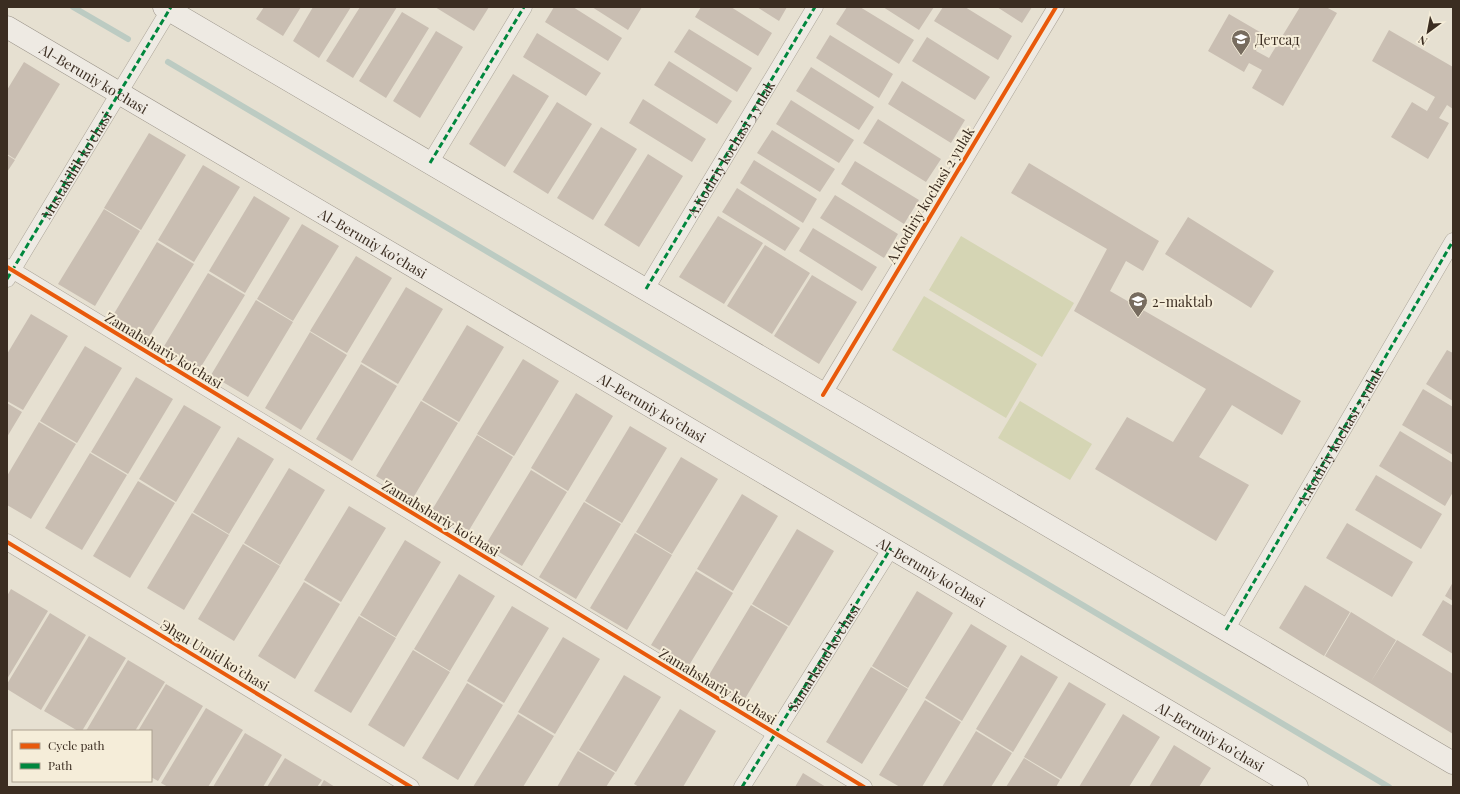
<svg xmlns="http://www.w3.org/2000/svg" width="1460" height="794" viewBox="0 0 1460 794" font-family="'Playfair Display',serif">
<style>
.green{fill:#d5d5b4}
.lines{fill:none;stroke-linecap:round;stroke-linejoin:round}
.stream{stroke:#bccbc2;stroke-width:6}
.building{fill:#c9beb2}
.street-casing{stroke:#aca599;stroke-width:17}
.secondary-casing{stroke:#9b948a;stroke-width:23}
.street{stroke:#eeeae3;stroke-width:16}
.secondary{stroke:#eeeae3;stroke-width:22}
.quiet{stroke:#00873e;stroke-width:3;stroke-dasharray:6 3;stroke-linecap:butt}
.cycleway-casing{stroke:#f5edd9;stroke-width:6}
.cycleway{stroke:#e8590c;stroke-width:4}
.labels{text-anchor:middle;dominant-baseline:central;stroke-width:4;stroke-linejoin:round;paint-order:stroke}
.poi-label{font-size:14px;fill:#3b2d21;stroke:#f5edd9;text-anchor:start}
.street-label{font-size:14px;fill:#3b2d21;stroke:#f5edd9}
</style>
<rect width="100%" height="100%" fill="#e6e0d1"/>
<path class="green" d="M961 236 1074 303 1042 357 929 290Z
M924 296 1037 364 1006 418 892 350Z
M1020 401 1092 444 1070 480 998 438Z"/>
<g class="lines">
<path class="stream" d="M73 7 128 39
M168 62 1389 787"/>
</g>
<path class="building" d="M264 7H301L283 36 256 19Z
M313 7H351L319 58 293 41Z
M360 7H397L353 78 326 61Z
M435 7H489L474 31Z
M554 7H573L622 38 608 61 545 22Z
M592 7H642L628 30Z
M701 7H731L772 33 758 56 695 17Z
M757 7H787L779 21Z
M847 7H860L914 40 899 64 836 24Z
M883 7H934L919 30Z
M943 7H965L1012 36 998 60 934 21Z
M997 7H1032L1022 23Z
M1300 7H1326L1337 13 1283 106 1252 88 1262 70 1249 63 1244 72 1208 51 1229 14 1265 35 1256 51 1269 58Z
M402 12 429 28 386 98 359 81Z
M689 29 752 68 737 92 674 52Z
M1389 30 1453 67V109L1447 105 1439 118 1449 123 1428 159 1391 137 1412 102 1427 111 1435 97 1372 61Z
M436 31 463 47 420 118 393 101Z
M537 33 601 73 586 96 523 57Z
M830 35 893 74 879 98 816 58Z
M927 37 990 77 975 100 912 61Z
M669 61 732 101 717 124 654 85Z
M24 62 60 84 15 159 7 154V90Z
M811 67 874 107 859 130 796 91Z
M513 74 549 96 505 167 469 144Z
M902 81 965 120 951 143 888 104Z
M643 99 706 139 692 162 629 123Z
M791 100 854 140 839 163 776 124Z
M557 102 592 124 548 194 513 172Z
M878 119 941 159 926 182 863 143Z
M601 127 637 149 593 220 557 198Z
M772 130 835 169 820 192 757 153Z
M149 133 186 155 141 230 104 208Z
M648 154 683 176 639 247 604 225Z
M7 155 15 160 7 172Z
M754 160 817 199 803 223 740 183Z
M855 161 919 200 904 224 841 184Z
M1029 163 1159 241 1143 271 1126 261 1110 291 1301 401 1282 435 1232 405 1199 457 1249 485 1216 541 1095 469 1127 417 1173 442 1206 389 1074 311 1107 249 1011 193Z
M203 165 240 187 194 262 158 240Z
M737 188 800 228 785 251 722 212Z
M835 195 898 234 884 258 820 218Z
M254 196 290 218 245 293 209 271Z
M104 209 140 231 95 306 58 284Z
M718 216 763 243 724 304 679 277Z
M1188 217 1274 271 1251 308 1165 254Z
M302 224 339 246 293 321 257 299Z
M813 228 877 267 862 291 799 251Z
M157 242 194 264 148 339 112 317Z
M765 245 810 273 772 334 727 306Z
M356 256 392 278 347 353 310 331Z
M208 273 245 295 199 370 163 348Z
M812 275 857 302 819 364 774 336Z
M406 287 443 309 398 384 361 362Z
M256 300 293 322 248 397 211 375Z
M31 314 68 336 23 410 7 401V354Z
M467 325 504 347 459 422 422 400Z
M310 332 347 355 301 430 265 408Z
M85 346 122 368 77 443 40 421Z
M1447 350 1453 353V401L1426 384Z
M523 359 559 381 514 456 477 434Z
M361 364 397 386 352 461 316 439Z
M136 377 173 399 128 474 91 452Z
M1423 389 1453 407V455L1402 425Z
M576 393 613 416 568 491 531 468Z
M421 401 458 423 413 498 376 476Z
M7 403 22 412 7 437Z
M184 405 221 427 176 502 139 479Z
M39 422 76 444 31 519 7 505V476Z
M630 426 667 448 622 523 585 501Z
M1400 431 1453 463V492L1445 506 1379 466Z
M477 435 513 457 468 532 432 510Z
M238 437 274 459 229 534 193 512Z
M90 453 127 475 82 550 45 528Z
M681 457 718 479 672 554 636 532Z
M289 468 325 490 280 565 244 543Z
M531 470 567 492 522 566 486 544Z
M1376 475 1442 514 1421 549 1355 510Z
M138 481 175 503 130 578 93 556Z
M742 494 778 516 733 591 697 569Z
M584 502 621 524 576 599 539 577Z
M349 506 386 528 341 602 304 580Z
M192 513 229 535 184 610 147 588Z
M1347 523 1413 562 1392 597 1326 558Z
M797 529 834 551 789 626 752 604Z
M635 533 672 555 627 630 590 608Z
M405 540 441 562 396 637 360 615Z
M243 544 280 566 234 641 198 619Z
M696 571 733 593 688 667 651 645Z
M459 574 495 596 450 671 414 649Z
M304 582 340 604 295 679 258 656Z
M1453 582V601L1445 596Z
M1305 585 1350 612 1324 656 1279 628Z
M11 589 48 611 7 679V596Z
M917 591 953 613 908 688 872 666Z
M1443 600 1453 606V654L1422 635Z
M751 605 788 627 743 702 706 680Z
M512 606 549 628 504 703 467 681Z
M1351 612 1396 640 1370 683 1325 656Z
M50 613 86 635 41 710 7 689V684Z
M359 616 396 638 351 713 314 691Z
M971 624 1007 646 962 721 925 698Z
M89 636 126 658 82 731H78L44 711Z
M563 637 600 659 555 734 518 712Z
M1397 640 1453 674V734L1370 683Z
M413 650 450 672 404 747 368 725Z
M1021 655 1058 677 1013 752 976 729Z
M128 660 165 682 135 731H86Z
M871 667 908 689 862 764 826 742Z
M624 675 661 697 616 772 579 750Z
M1069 682 1106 704 1061 779 1024 757Z
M467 683 503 705 458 780 422 758Z
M166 684 203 706 158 781 151 777V731H138Z
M925 700 961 722 922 787H900L879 775Z
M206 708 243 730 208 787H168L161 783Z
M680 709 716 731 683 787H639L634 784Z
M518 714 554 736 523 787H473Z
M1123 714 1160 737 1129 787H1079Z
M976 731 1012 753 991 787H942Z
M245 733 282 755 263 787H213Z
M1174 745 1211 768 1199 787H1149Z
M578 751 615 773 606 787H557Z
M285 758 322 780 317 787H267Z
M1024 758 1060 780 1056 787H1006Z
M803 773 826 787H795Z
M324 780 335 787H320Z"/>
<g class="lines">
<defs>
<g id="street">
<path d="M430 163 524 7"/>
<path d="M7 267 864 787"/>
<path id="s1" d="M7 279 171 7"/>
<path id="s2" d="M646 289 815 7"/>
<path d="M823 395 1056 7"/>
<path d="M7 542 411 787"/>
<path d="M1226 630 1453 241"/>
<path id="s3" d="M742 787 891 548"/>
</g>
<g id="secondary">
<path d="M164 7 1453 763"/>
<path id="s4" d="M7 27 1297 787"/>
</g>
</defs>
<use href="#street" class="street-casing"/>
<use href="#secondary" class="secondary-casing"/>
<use href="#street" class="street"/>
<use href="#secondary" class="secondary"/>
<g class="quiet">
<path d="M430 163 524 7"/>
<path d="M7 279 171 7"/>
<path d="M646 289 815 7"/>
<path id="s5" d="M1226 630 1453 241"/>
<path d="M742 787 891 548"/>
</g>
<defs>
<path id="cycleway" d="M7 267 864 787
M823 395 1056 7
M7 542 411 787"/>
</defs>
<use href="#cycleway" class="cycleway-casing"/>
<use href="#cycleway" class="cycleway"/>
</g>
<defs>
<symbol id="school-pin" viewBox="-11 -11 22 30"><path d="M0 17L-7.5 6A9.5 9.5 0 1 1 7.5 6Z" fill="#776c5f" stroke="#f5edd9"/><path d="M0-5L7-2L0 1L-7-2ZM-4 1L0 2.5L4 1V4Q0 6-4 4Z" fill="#fff"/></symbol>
</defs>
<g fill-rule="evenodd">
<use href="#school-pin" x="1230" y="28" width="22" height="30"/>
<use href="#school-pin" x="1127" y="290" width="22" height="30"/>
</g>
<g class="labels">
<g class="poi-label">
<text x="1255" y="39">Детсад</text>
<text x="1152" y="301">2-maktab</text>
</g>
<g class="street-label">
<text stroke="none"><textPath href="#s4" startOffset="101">Al-Beruniy ko’chasi</textPath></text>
<text stroke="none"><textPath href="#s2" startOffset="164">A.Kodiriy kochasi 3 yulak</textPath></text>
<text stroke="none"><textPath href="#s1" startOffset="133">Mustakillik ko'chasi</textPath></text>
<text transform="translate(930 195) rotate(-59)">A.Kodiriy kochasi 2 yulak</text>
<text stroke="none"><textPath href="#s4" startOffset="425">Al-Beruniy ko’chasi</textPath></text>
<text transform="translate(164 350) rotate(31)">Zamahshariy ko'chasi</text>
<text stroke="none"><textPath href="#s4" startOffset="749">Al-Beruniy ko’chasi</textPath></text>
<text stroke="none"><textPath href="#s5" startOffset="225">A.Kodiriy kochasi 2 yulak</textPath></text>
<text transform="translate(441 518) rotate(31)">Zamahshariy ko'chasi</text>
<text stroke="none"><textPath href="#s4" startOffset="1073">Al-Beruniy ko’chasi</textPath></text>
<text transform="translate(215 655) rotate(31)">Эhgu Umid ko’chasi</text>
<text stroke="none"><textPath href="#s3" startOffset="153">Samarkand ko'chasi</textPath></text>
<text transform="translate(718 686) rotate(31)">Zamahshariy ko'chasi</text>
<text stroke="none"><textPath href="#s4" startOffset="1397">Al-Beruniy ko’chasi</textPath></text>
</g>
</g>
<rect width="1460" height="794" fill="none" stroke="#3b2d21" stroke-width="16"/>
<rect x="12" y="730" width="140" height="52" fill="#f5edd9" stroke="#aba08f"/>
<rect x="20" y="743" width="20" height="6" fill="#e8590c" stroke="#aba08f"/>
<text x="48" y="750" font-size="12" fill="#3b2d21">Cycle path</text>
<rect x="20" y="763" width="20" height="6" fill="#00873e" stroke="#aba08f"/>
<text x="48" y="770" font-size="12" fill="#3b2d21">Path</text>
<g transform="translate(1428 32) rotate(212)" stroke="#f5edd9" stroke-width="3" paint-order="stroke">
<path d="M0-3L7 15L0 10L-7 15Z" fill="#3b2d21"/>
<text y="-6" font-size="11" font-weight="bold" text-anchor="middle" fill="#3b2d21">N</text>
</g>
</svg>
